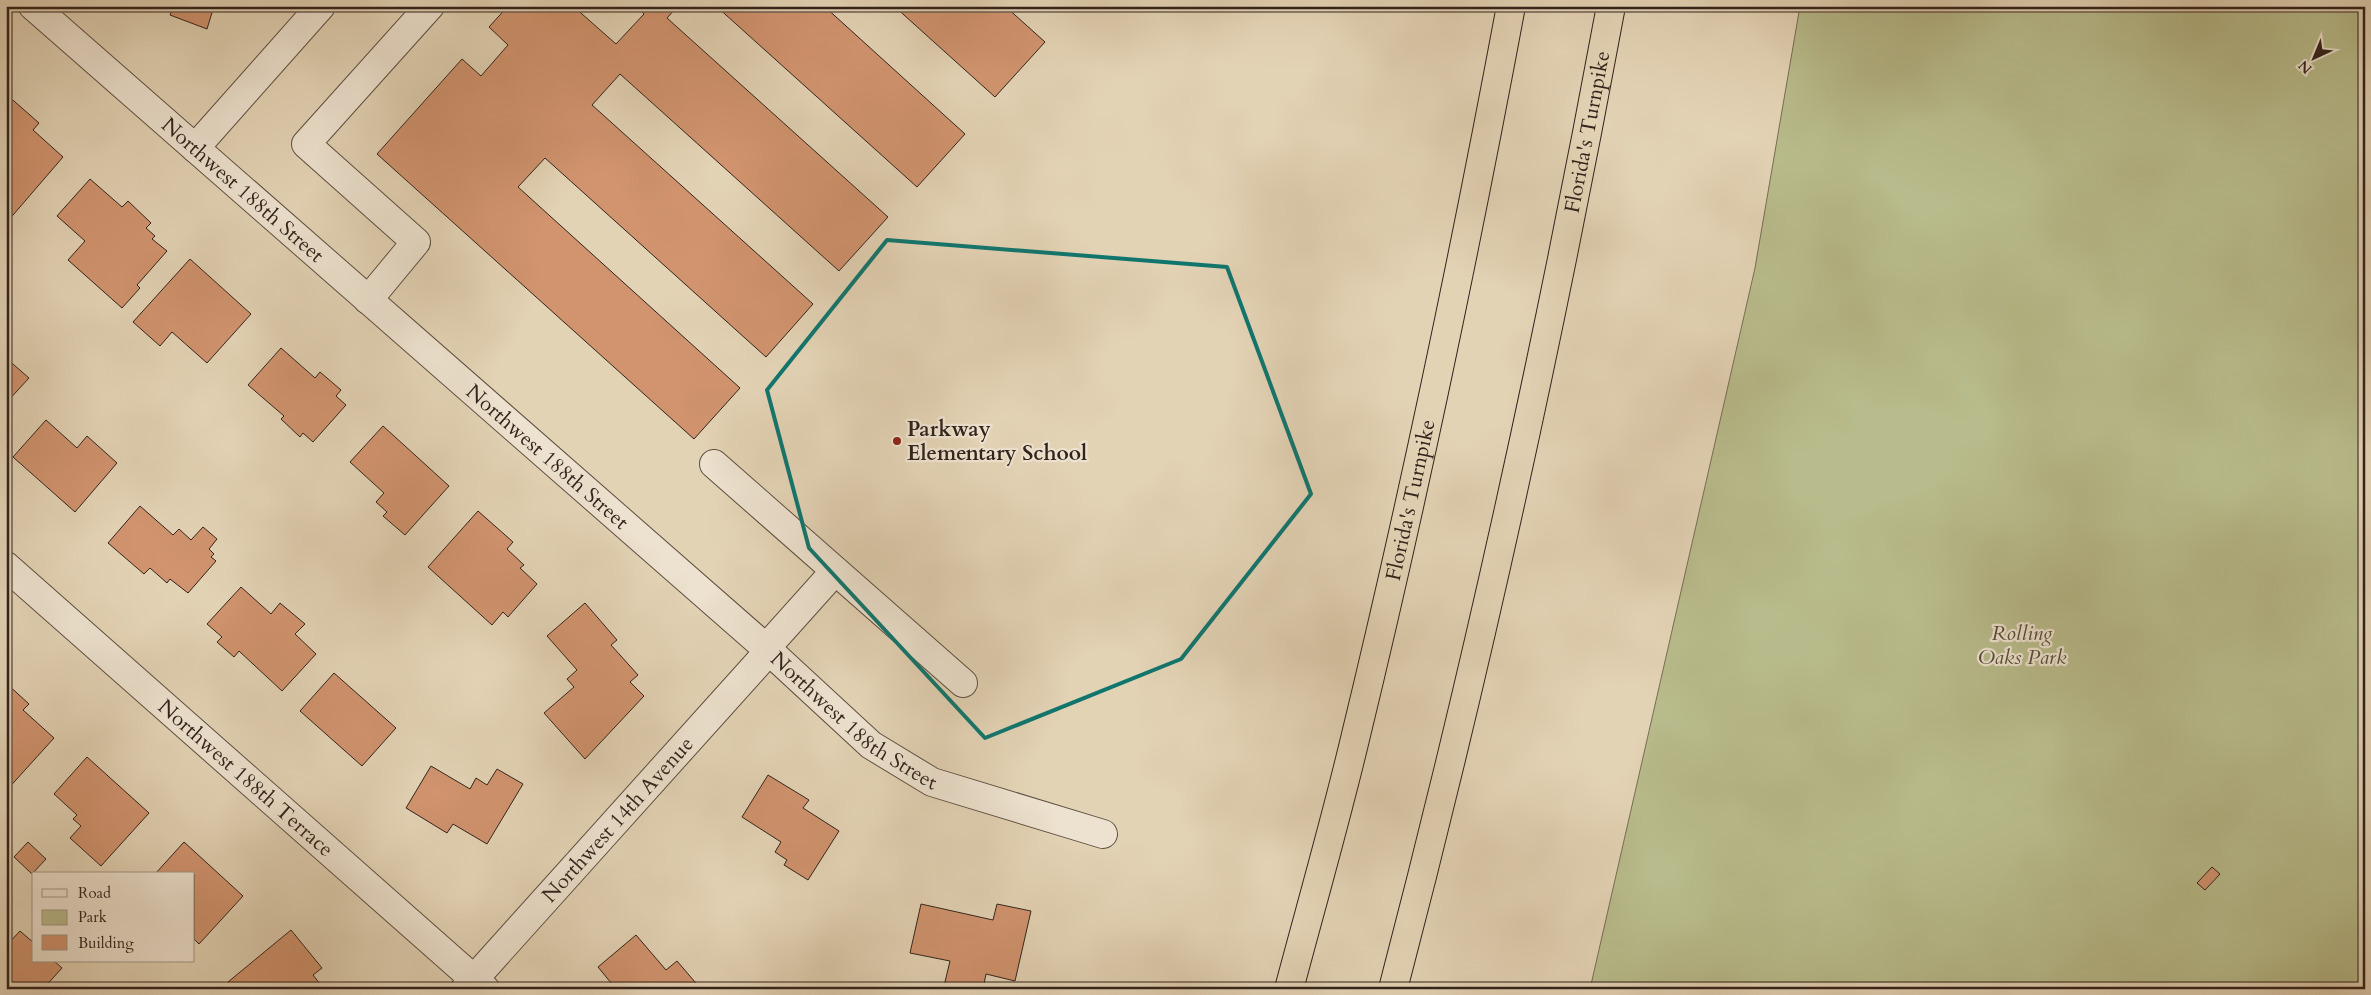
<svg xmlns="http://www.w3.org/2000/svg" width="2371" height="995" viewBox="0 0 2371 995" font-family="Cardo,serif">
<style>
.green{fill:#b8bb8b;stroke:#756f54}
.building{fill:#d1946f;stroke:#32231c}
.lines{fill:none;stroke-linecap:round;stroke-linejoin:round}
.minor-casing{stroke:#5e4f42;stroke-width:30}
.highway-casing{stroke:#32231c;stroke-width:30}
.minor{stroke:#ede2cf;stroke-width:28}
.highway{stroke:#e3d3b5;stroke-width:28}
.marked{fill:none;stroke:#0f766e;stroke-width:4;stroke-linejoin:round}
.poi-dot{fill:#8f2418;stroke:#ede2cf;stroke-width:2}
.labels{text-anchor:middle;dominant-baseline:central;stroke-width:4.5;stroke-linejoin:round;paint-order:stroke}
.street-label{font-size:21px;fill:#32231c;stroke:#ede2cf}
.poi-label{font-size:21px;font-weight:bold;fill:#32231c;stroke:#ede2cf;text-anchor:start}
.park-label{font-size:21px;font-style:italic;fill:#544938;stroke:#ede2cf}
</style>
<rect width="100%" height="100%" fill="#e3d3b5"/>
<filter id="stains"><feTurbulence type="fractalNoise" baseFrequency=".004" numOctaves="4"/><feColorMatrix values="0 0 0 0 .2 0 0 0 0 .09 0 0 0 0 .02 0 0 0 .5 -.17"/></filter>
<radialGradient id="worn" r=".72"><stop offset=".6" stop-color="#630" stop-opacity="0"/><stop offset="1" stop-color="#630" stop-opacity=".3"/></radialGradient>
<path class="green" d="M1800 6H2365V989H1590L1755 268Z"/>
<path class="building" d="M162 6H214L207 29 170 15 172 10Z
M508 6H573L616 44 644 14 636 6H678L667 18 888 217 839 271 620 74 592 105 813 304 766 357 545 158 518 187 740 388 694 439 377 154 462 59 481 76 508 45 489 27Z
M716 6H824L965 134 917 187Z
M894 6H1005L1045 42 995 97Z
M6 94 39 123 33 130 63 157 7 222Z
M90 179 122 207 128 201 151 223 146 228 155 236 152 239 167 251 137 285 140 288 122 308 68 260 85 241 57 216Z
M190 259 251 314 207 363 172 332 160 346 133 322Z
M281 348 315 378 320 372 341 390 336 396 346 405 313 442 303 433 300 437 281 419 284 416 248 385Z
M6 358 29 378 6 403Z
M46 420 77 448 87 436 117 463 75 512 13 457Z
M383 426 449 486 405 535 383 516 387 512 376 502 384 493 350 462Z
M140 506 173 535 179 529 191 540 203 527 217 539 209 549 214 554 211 557 216 561 188 593 170 579 167 583 150 568 144 574 108 543Z
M478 511 513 542 507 549 524 565 520 568 537 584 508 617 503 612 492 625 428 567Z
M241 587 271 614 280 603 305 624 295 634 316 654 282 691 239 651 234 657 217 642 222 637 207 624Z
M585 603 617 640 611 645 638 675 630 682 644 696 585 759 544 713 574 687 567 679 577 670 547 636Z
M334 673 396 728 362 766 300 711Z
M6 683 29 704 23 710 54 738 6 791Z
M87 757 149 813 101 866 70 838 81 826 73 819 77 815 54 794Z
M431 766 470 789 476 778 487 785 497 769 523 784 487 844 453 824 447 833 406 808Z
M768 775 809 800 803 808 839 831 808 880 784 865 787 860 775 852 781 842 742 817Z
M28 842 46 859 32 874 14 857Z
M184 842 243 896 199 944 194 939V874H155Z
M2212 867 2220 874 2205 890 2197 883Z
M921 904 993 920 997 904 1031 911 1015 981 986 974 983 989H959L944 986 950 961 910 953Z
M291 930 322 968 313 975 324 989H233L228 982Z
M20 931 34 943V961H54L62 968 43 989H33L28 984 23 989H6V946Z
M636 935 666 970 677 961 701 989H616L598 967Z"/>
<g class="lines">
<defs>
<g id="minor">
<path id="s1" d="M33 6 766 648 871 745 932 782 1103 834"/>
<path d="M195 148 321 6"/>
<path d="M368 300 416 242 306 144 430 6"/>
<path d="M714 464 963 683"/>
<path id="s2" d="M6 566 485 989"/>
<path d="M766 648 835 571"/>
<path id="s3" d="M465 989 769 651"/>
</g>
<g id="highway">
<path id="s4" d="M1289 989C1311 906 1335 823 1355 739 1414 496 1465 252 1511 6"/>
<path id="s5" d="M1393 989C1478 665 1550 336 1611 6"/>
</g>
</defs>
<use href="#minor" class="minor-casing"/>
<use href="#highway" class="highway-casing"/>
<use href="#minor" class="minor"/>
<use href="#highway" class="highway"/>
</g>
<path class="marked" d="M887 240 1227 267 1311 494 1181 659 985 738 809 548 767 390Z"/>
<circle class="poi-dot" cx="897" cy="441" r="5"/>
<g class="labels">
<g class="street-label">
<text stroke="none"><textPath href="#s5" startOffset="879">Florida's Turnpike</textPath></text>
<text stroke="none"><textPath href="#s1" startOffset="279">Northwest 188th Street</textPath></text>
<text stroke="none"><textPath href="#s1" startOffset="684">Northwest 188th Street</textPath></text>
<text stroke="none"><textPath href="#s4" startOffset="504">Florida's Turnpike</textPath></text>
<text stroke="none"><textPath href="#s1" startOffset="1089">Northwest 188th Street</textPath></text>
<text stroke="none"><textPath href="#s2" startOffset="320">Northwest 188th Terrace</textPath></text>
<text stroke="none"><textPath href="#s3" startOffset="228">Northwest 14th Avenue</textPath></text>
</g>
<g class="poi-label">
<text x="907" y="429">Parkway<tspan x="907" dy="24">Elementary School</tspan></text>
</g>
<g class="park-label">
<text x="2022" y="633">Rolling<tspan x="2022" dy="24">Oaks Park</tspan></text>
</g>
</g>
<rect width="2371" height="995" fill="none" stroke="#e3d3b5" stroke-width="25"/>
<rect x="8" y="8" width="2356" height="980" fill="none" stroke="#32231c" stroke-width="2.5"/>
<rect x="12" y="12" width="2346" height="970" fill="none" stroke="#32231c"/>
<rect x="32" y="872" width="162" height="90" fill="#ede2cf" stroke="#a29687"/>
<rect x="42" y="889" width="25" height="8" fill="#ede2cf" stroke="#a29687"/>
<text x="78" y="898" font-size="15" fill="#32231c">Road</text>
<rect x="42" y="910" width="25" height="15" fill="#b8bb8b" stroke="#a29687"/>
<text x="78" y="922" font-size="15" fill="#32231c">Park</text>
<rect x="42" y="935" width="25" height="15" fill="#d1946f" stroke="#a29687"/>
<text x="78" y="948" font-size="15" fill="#32231c">Building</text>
<g transform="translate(2314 58) rotate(224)" stroke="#ede2cf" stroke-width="4" paint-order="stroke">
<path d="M0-4L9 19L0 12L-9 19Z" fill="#32231c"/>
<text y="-8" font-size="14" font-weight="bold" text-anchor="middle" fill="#32231c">N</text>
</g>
<rect width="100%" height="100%" filter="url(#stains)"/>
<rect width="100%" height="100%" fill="url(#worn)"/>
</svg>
